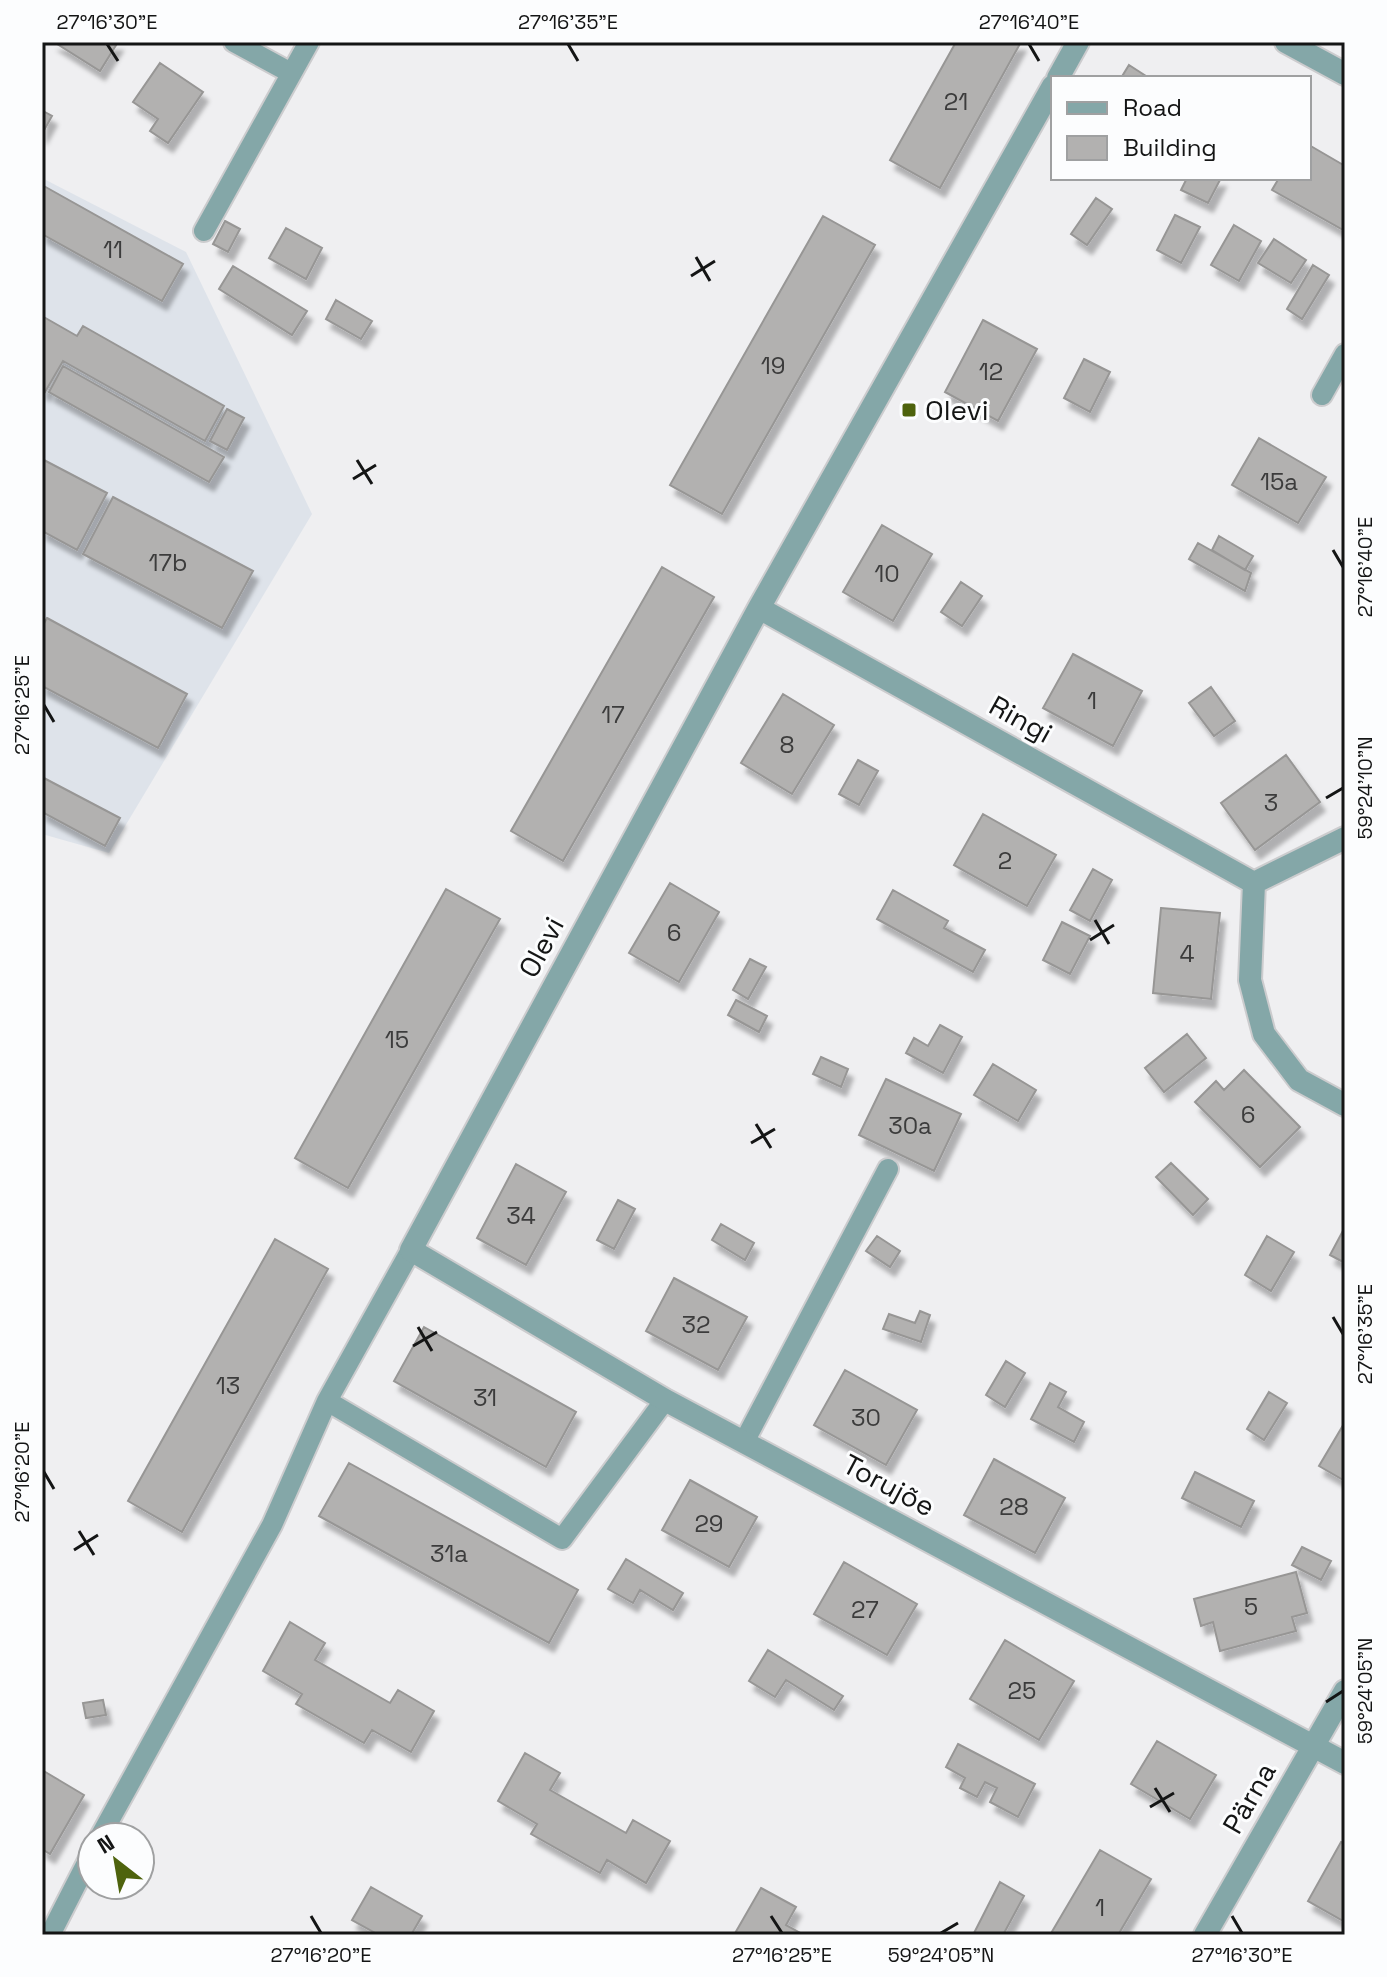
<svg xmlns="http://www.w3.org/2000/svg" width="1387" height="1977" viewBox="0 0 1387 1977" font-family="'Space Grotesk',sans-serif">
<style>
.built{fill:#dee3ea}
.building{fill:#b2b1b0;stroke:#979695;stroke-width:2;filter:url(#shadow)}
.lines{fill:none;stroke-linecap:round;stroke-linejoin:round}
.service-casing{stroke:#ccccce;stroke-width:24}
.minor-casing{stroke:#ccccce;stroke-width:26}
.service{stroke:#84a7a8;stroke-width:20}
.minor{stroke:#84a7a8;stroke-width:22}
.ticks{fill:none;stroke:#141515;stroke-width:3}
.poi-dot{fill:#4e630d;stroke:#fcfdfe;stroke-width:3}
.labels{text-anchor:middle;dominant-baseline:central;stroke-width:6;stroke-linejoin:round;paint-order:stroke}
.number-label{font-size:24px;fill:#3c3c3c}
.poi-label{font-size:28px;fill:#141515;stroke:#fcfdfe;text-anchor:start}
.street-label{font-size:28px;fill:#141515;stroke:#fcfdfe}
.neatline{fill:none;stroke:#141515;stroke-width:3}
.ticks-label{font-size:20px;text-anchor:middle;fill:#141515}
</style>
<defs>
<filter id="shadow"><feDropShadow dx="5" dy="9" stdDeviation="2" flood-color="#0004"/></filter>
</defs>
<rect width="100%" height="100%" fill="#efeff1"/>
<path class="built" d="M42 178 186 252 312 514 109 853 42 834Z"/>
<path class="building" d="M54 42H118L100 71Z
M956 42H1021L940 188 890 160Z
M160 63 203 92 168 143 150 131 158 119 133 102Z
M1129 65 1149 78H1121Z
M43 111 52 116 42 134V113Z
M1309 145 1345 166V231L1272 190 1279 178H1309Z
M1187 178H1221L1208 203 1181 190Z
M42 185 183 264 162 301 42 234Z
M1096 198 1112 209 1087 245 1071 234Z
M1175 215 1200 227 1181 263 1157 250Z
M823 216 875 245 722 514 670 485Z
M225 221 240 229 228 252 213 244Z
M1234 225 1261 241 1239 281 1211 265Z
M286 228 322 248 306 279 269 258Z
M1274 239 1306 260 1291 283 1258 263Z
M1313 265 1329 275 1302 319 1287 309Z
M233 266 307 311 292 335 219 289Z
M336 300 372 321 361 339 326 319Z
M42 316 77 336 83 326 224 406 205 441 63 361 45 392 42 390Z
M983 320 1037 349 998 421 945 392Z
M1084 359 1110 372 1090 412 1064 398Z
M63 366 224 457 209 482 49 392Z
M227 409 244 418 227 450 210 441Z
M1259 438 1326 477 1298 523 1232 485Z
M42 459 107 493 77 550 42 531Z
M113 497 253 571 222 628 83 554Z
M882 525 932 554 893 621 843 592Z
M1219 536 1253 556 1245 570 1212 550Z
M1198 543 1251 573 1245 591 1189 559Z
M662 567 714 597 563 861 511 831Z
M961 582 982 596 962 626 941 612Z
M47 618 187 694 158 748 42 686V627Z
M1073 654 1142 691 1113 746 1043 708Z
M1211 687 1235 721 1214 736 1189 703Z
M783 694 834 725 792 794 741 763Z
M1286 755 1320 802 1255 850 1221 803Z
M858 760 878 771 859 805 839 794Z
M42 777 120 818 105 846 42 812Z
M983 814 1056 855 1027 906 954 865Z
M1093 869 1112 880 1090 921 1070 910Z
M670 883 719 912 679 982 629 953Z
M446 889 500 919 348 1188 295 1158Z
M893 890 948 921 944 928 985 950 973 972 877 919Z
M1161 908 1220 913 1211 999 1153 993Z
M1062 922 1090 936 1070 974 1043 960Z
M750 959 766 967 748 999 733 990Z
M736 1000 767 1016 759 1032 728 1015Z
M940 1025 962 1037 943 1073 906 1053 914 1038 928 1046Z
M1187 1034 1206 1058 1164 1092 1145 1068Z
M821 1057 848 1069 841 1087 813 1074Z
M993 1064 1036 1090 1018 1121 974 1095Z
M1244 1070 1300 1127 1260 1167 1195 1102 1216 1081 1224 1090Z
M886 1079 961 1114 934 1171 859 1135Z
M1171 1163 1208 1199 1193 1215 1156 1177Z
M516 1164 566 1192 526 1265 477 1238Z
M618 1200 635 1209 614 1249 597 1240Z
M721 1224 754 1243 745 1260 712 1240Z
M1345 1227V1263L1330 1255Z
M877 1236 900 1251 890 1267 866 1251Z
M1267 1236 1294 1252 1271 1291 1245 1275Z
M275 1239 328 1269 182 1532 128 1501Z
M674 1278 747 1317 718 1370 646 1331Z
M920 1311 930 1315 921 1342 883 1329 889 1314 915 1323Z
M424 1327 576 1412 546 1467 394 1381Z
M1006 1361 1025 1373 1005 1407 986 1395Z
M845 1370 917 1410 886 1465 814 1425Z
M1050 1383 1066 1392 1058 1407 1084 1422 1074 1442 1031 1419Z
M1269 1392 1287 1403 1264 1440 1247 1429Z
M1345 1422V1481L1319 1466Z
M994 1459 1065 1498 1035 1553 964 1515Z
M349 1463 578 1590 549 1643 319 1516Z
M1195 1472 1254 1501 1241 1527 1182 1498Z
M690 1480 757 1517 729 1567 662 1530Z
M1302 1547 1331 1561 1321 1580 1292 1565Z
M626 1559 683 1593 673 1610 640 1590 633 1603 608 1589Z
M844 1562 917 1604 887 1655 814 1614Z
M1296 1572 1307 1613 1292 1617 1296 1631 1220 1651 1213 1622 1201 1626 1194 1599Z
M290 1622 325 1643 315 1660 390 1703 398 1690 434 1711 411 1752 372 1730 364 1743 296 1704 302 1694 263 1671Z
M1005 1640 1074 1681 1039 1740 970 1699Z
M768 1650 843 1696 834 1710 786 1680 775 1697 749 1681Z
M103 1700 106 1715 86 1718 83 1703Z
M1157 1741 1216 1775 1190 1819 1131 1784Z
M958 1744 1035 1784 1018 1817 990 1802 997 1788 985 1782 977 1797 960 1788 965 1778 946 1767Z
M525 1753 560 1773 550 1790 626 1833 633 1820 670 1841 646 1883 607 1860 600 1873 531 1834 537 1824 498 1801Z
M42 1770 84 1795 50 1854 42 1849Z
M1341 1842 1345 1844V1922L1308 1901Z
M1100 1850 1151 1879 1118 1935H1050Z
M1000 1882 1024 1896 1003 1935H973Z
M371 1887 422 1916 411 1935H379L352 1920Z
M761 1888 796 1907 786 1925 804 1935H734Z"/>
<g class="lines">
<defs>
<path id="service" d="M234 42 291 73
M204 231 309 42
M1322 395 1345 354
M327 1401 562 1539 665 1400
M744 1442 888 1169
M100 1837 272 1525 327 1401 411 1250
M50 1935 92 1853"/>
<path id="minor" d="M1286 42 1345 74
M1058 78 1078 42
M1053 86 759 608 411 1250 665 1400 1345 1763
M759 608 1254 883
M1345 838 1254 883 1250 980 1264 1034 1299 1080 1345 1105
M1205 1935 1345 1691"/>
</defs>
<use href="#service" class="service-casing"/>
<use href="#minor" class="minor-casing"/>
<use href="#service" class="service"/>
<use href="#minor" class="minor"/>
</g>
<path class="ticks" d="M107 44 118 61M568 44 578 61M1029 44 1039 61M696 257 710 281M691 276 715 261M357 460 372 484M353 479 376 465M1333 550 1343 567M44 705 54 722M1326 798 1343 788M1095 920 1109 944M1090 940 1114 925M756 1124 771 1148M751 1143 775 1129M1333 1317 1343 1334M418 1327 432 1351M413 1346 437 1332M44 1472 54 1489M79 1531 94 1555M74 1550 98 1535M1326 1702 1343 1691M1155 1788 1170 1812M1150 1807 1174 1793M311 1916 321 1933M771 1916 782 1933M1232 1916 1242 1933M941 1933 958 1923"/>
<rect class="poi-dot" x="901" y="402" width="16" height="16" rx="4"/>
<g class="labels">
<g class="number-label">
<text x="956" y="101">21</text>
<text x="113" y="249">11</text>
<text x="773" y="365">19</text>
<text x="991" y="371">12</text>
<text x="1279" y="481">15a</text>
<text x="168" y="562">17b</text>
<text x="887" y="573">10</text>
<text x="1092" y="700">1</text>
<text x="613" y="714">17</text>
<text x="787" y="744">8</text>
<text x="1271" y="802">3</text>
<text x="1005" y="860">2</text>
<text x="674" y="932">6</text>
<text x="1187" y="953">4</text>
<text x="397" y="1039">15</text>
<text x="1248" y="1114">6</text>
<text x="910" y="1125">30a</text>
<text x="521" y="1215">34</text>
<text x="696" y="1324">32</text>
<text x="228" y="1385">13</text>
<text x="485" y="1397">31</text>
<text x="866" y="1417">30</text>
<text x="1014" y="1506">28</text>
<text x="709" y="1523">29</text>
<text x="449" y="1553">31a</text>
<text x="1251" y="1606">5</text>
<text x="865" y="1609">27</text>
<text x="1022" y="1690">25</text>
<text x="1100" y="1907">1</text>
</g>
<g class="poi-label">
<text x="925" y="410">Olevi</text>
</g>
<g class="street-label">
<text transform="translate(1021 719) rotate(29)">Ringi</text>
<text transform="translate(541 947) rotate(-62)">Olevi</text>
<text transform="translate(889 1485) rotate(28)">Torujõe</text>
<text transform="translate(1249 1798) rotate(-60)">Pärna</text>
</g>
</g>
<rect width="1387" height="1977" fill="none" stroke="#fcfdfe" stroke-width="88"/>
<rect x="1051" y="76" width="260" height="104" fill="#fcfdfe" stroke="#9fa0a1" stroke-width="2"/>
<rect x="1067" y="102" width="40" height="12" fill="#84a7a8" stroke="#9fa0a1" stroke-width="2"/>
<text x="1123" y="116" font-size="24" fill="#141515">Road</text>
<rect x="1067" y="136" width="40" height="24" fill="#b2b1b0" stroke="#9fa0a1" stroke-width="2"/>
<text x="1123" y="156" font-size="24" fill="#141515">Building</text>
<g transform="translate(116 1861) rotate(329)"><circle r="38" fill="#fcfdfe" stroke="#9fa0a1" stroke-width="2"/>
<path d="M0-6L14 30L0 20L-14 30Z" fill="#4e630d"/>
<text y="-12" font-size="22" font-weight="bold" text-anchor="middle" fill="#141515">N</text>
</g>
<rect x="44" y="44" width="1299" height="1889" class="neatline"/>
<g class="ticks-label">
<text x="107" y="29">27°16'30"E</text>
<text x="568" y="29">27°16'35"E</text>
<text x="1029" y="29">27°16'40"E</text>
<text transform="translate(1365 567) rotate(-90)" y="7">27°16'40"E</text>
<text transform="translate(22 705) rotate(-90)" y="7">27°16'25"E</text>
<text transform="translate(1365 788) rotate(-90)" y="7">59°24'10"N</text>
<text transform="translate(1365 1334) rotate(-90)" y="7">27°16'35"E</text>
<text transform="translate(22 1472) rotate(-90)" y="7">27°16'20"E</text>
<text transform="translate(1365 1691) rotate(-90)" y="7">59°24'05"N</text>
<text x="321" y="1962">27°16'20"E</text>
<text x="782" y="1962">27°16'25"E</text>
<text x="941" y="1962">59°24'05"N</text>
<text x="1242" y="1962">27°16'30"E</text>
</g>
</svg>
